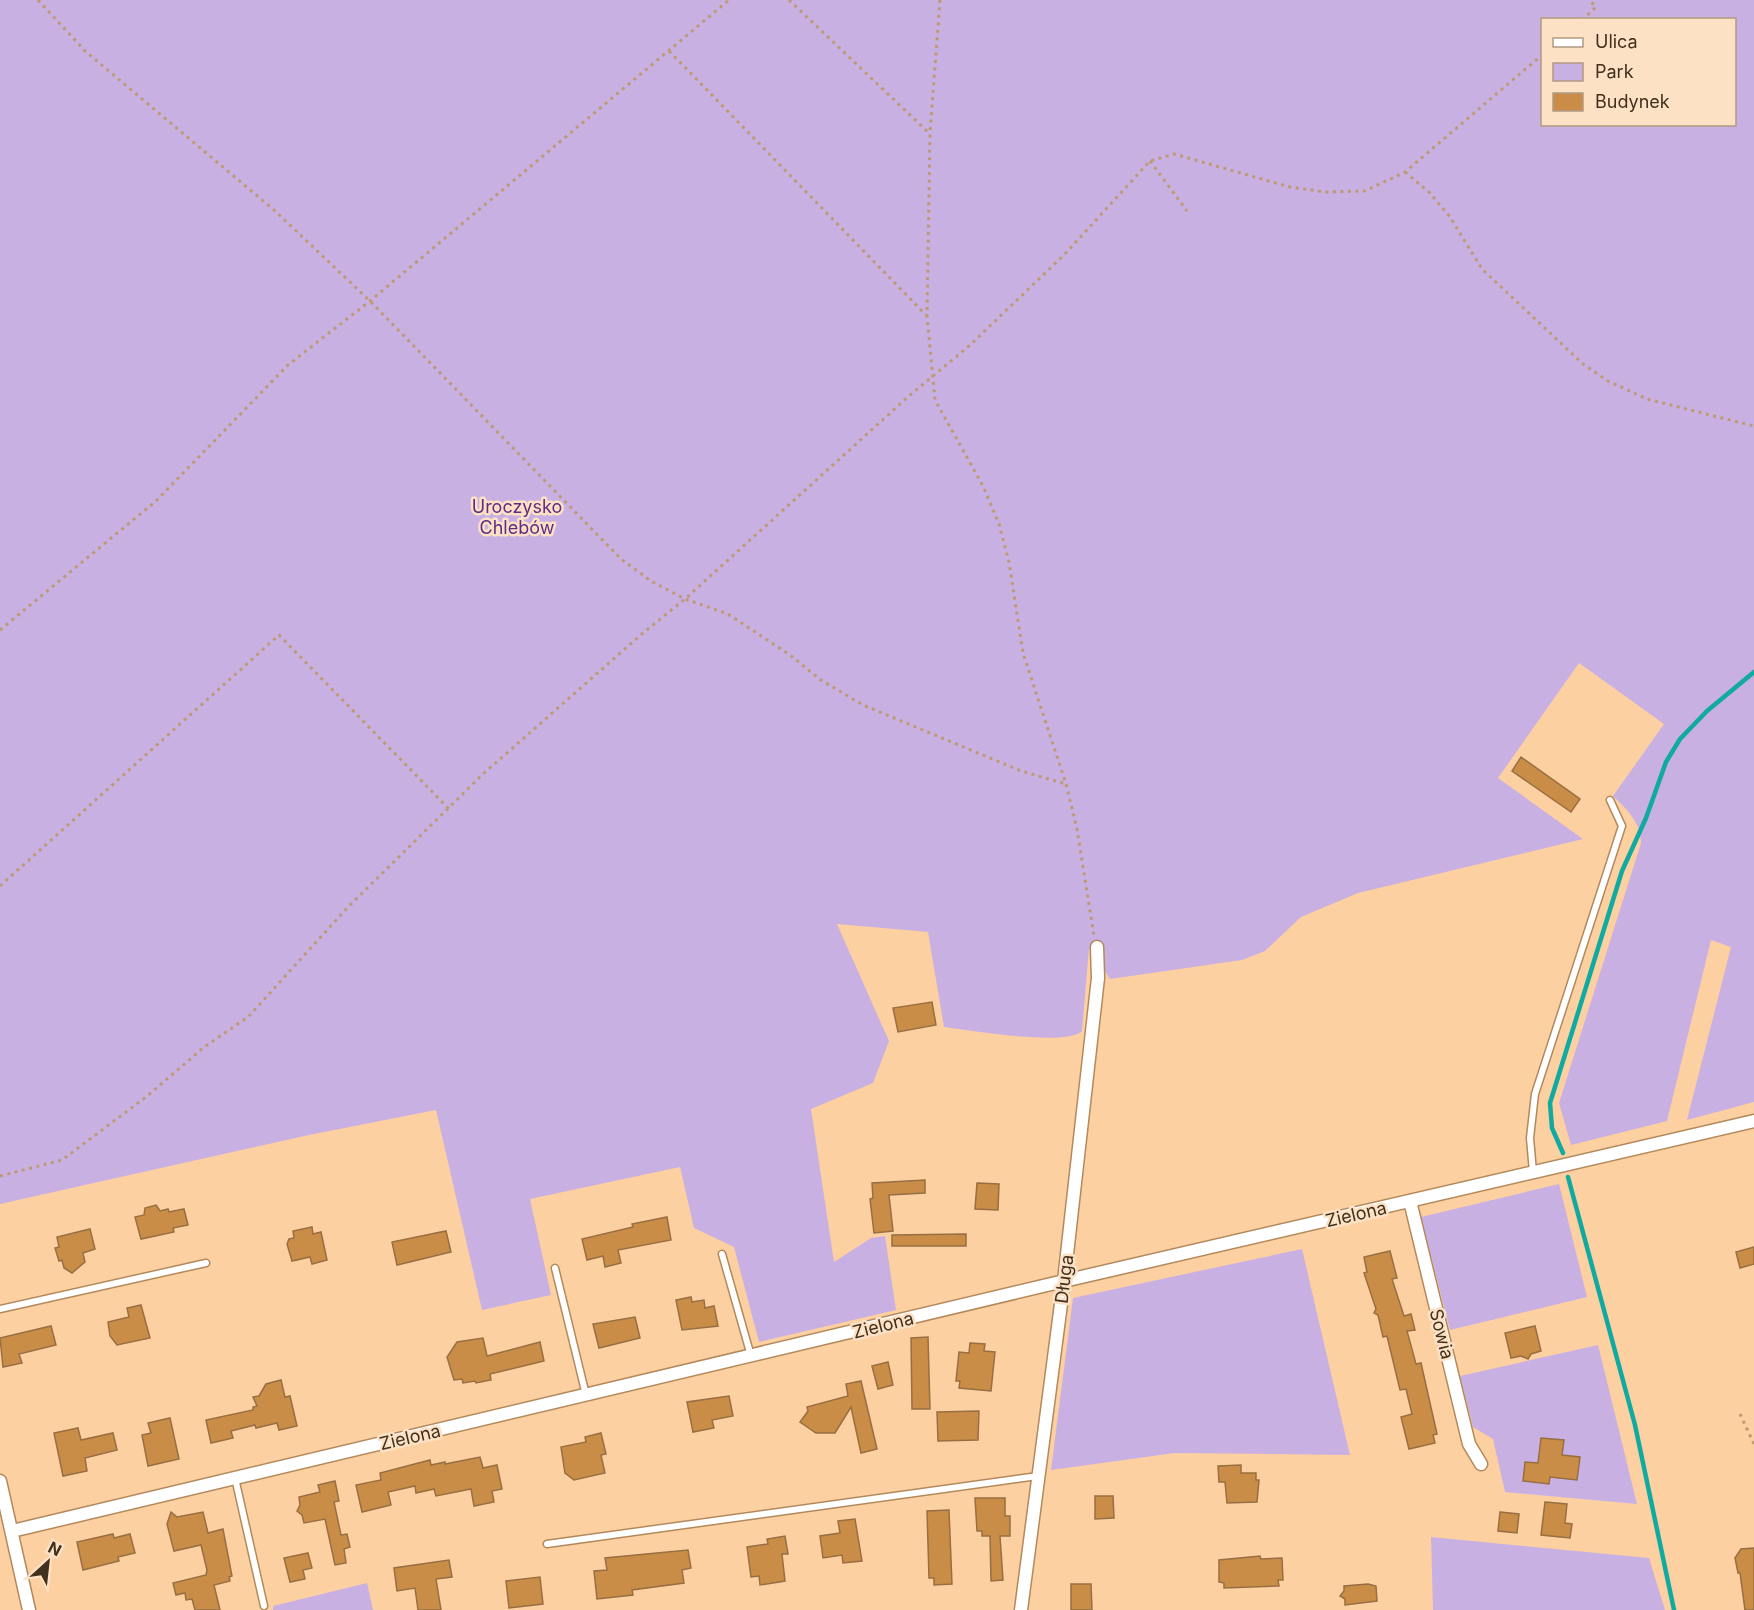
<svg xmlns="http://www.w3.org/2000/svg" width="1754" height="1610" viewBox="0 0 1754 1610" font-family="Inter,sans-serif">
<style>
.green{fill:#c9b0e2;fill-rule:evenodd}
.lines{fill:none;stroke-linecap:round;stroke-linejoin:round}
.stream{stroke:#10aaa0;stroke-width:4.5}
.building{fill:#ca8d47;stroke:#976f42;stroke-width:1.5}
.lane-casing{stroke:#b3895c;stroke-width:9}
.street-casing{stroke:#b3895c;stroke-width:15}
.path{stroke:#bd9a74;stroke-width:3;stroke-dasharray:3 4.5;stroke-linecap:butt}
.lane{stroke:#fff;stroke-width:6}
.street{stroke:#fff;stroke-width:12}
.labels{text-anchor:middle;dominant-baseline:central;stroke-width:5;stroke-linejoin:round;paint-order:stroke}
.park-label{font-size:18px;fill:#5f2d85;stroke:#fce1c5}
.street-label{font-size:18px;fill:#41301d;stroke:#fce1c5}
</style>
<rect width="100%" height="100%" fill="#fdd0a1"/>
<path class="green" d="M0 0H1754V1102L1687 1120 1731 947 1711 940 1667 1121 1571 1145 1559 1103 1641 843C1641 823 1627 809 1613 796L1664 724 1579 663 1498 778 1583 839 1358 893 1301 917 1265 951 1242 960 1110 979 1089 948 1082 1031C1066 1047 969 1030 944 1027L928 932 837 924 889 1041 873 1083 811 1109 834 1262 871 1238 885 1236 896 1310 759 1342 734 1247 694 1228 680 1167 530 1199 551 1295 482 1310 436 1110 309 1135 0 1204ZM1542 20H1734V124H1542Z
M1559 1184 1587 1297 1450 1330 1421 1217Z
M1302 1249 1350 1455 1175 1453 1051 1470 1073 1298Z
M1598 1345 1637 1504 1505 1492 1493 1439 1473 1427 1460 1376Z
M1431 1537 1649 1558 1665 1610H1433Z
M367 1583 373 1610H273V1606Z"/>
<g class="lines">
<path class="stream" d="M1563 1153 1552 1128 1550 1103 1622 871 1646 818 1666 762 1680 739 1707 711 1754 672
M1568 1177 1635 1425 1674 1610"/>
</g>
<path class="building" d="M1521 757 1580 799 1571 812 1512 771Z
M932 1002 936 1025 898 1032 893 1008Z
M925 1180V1193L889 1195 893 1231 874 1233 870 1199 873 1198 872 1183Z
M977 1183 999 1184 998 1210 975 1209Z
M156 1205 160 1211 168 1209 169 1212 184 1209 188 1225 173 1228 174 1232 141 1239 135 1217 144 1215 145 1208Z
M667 1217 671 1240 618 1250 621 1263 605 1267 603 1256 587 1260 582 1239 633 1227 632 1224Z
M312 1227 313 1234 321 1232 327 1260 312 1264 310 1257 292 1261 287 1244 289 1239 294 1238 293 1231Z
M90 1229 95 1249 83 1253 85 1262 72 1273 64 1268 62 1260 59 1261 55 1248 59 1247 57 1237Z
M446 1231 451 1252 397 1265 392 1242Z
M966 1234V1246H892V1235Z
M1754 1247V1264L1740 1268 1736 1252Z
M1390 1251 1397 1278 1392 1279 1404 1316 1411 1314 1415 1330 1407 1331 1416 1364 1421 1363 1437 1434 1433 1435 1435 1443 1409 1449 1401 1417 1412 1414 1406 1389 1400 1390 1387 1336 1383 1337 1378 1315 1374 1313 1376 1309 1364 1273 1367 1272 1364 1257Z
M691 1297 692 1302 704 1300 705 1308 714 1306 718 1326 682 1330 676 1300Z
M141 1305 150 1338 117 1345 110 1336 108 1322 129 1317 127 1308Z
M635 1317 640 1338 599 1348 593 1324Z
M51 1326 56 1345 19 1354 22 1363 3 1367 0 1338Z
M1535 1326 1541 1351 1531 1354 1528 1359 1521 1356 1511 1358 1505 1333Z
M928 1337 930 1409H912L911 1338Z
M483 1338 487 1356 540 1342 544 1361 490 1374 491 1380 476 1383 475 1381 463 1383 462 1379 454 1380 447 1357 457 1342Z
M970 1343 985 1344 984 1351 995 1352 991 1391 959 1388 960 1381H956L959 1352 969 1353Z
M888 1362 893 1385 878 1389 872 1366Z
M281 1380 285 1397 290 1396 297 1426 279 1430 277 1423 256 1428 255 1425 231 1431 233 1438 211 1443 206 1420 253 1410V1407L257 1406 253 1397 259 1396 266 1384Z
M861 1381 877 1449 861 1453 851 1407 835 1433H816L800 1422 808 1411 807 1407 848 1396 846 1384Z
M729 1396 733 1416 712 1420 714 1428 693 1432 687 1402Z
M979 1411 978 1440 938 1441 937 1412Z
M170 1418 179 1459 148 1466 142 1435 151 1433 148 1423Z
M78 1428 81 1440 113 1433 117 1450 85 1458 87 1471 63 1476 54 1433Z
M601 1433 606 1454 601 1455 605 1473 574 1480 565 1473 561 1447 586 1442 585 1437Z
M1541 1438 1564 1440 1562 1455 1580 1457 1577 1480 1550 1477 1549 1484 1523 1481 1525 1462 1538 1463Z
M480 1457 483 1468 497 1465 502 1489 492 1491 494 1502 474 1506 471 1489 436 1496 434 1489 416 1493 415 1486 388 1492 391 1505 362 1512 356 1485 381 1480 380 1473 430 1460 431 1465 445 1462V1464Z
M1241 1465V1473H1256V1480H1259L1257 1502 1227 1503 1225 1482H1219L1218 1466Z
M335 1481 339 1501 334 1502 341 1535 347 1534 350 1547 344 1549 346 1563 335 1565 325 1519 304 1523 302 1515 297 1511 300 1505 299 1497 320 1492 318 1485Z
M1095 1496H1113L1114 1518 1095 1519Z
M975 1498H1005V1516H1010V1536H1000L1003 1580 991 1581 990 1536H982V1531H977Z
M1545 1502 1567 1504 1565 1523 1572 1524 1570 1538 1541 1535Z
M949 1510 952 1584 934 1585V1578H929L927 1511Z
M171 1512 177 1517 203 1512 208 1533 223 1529 232 1576 229 1577 230 1581 214 1585 220 1610H195L192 1599 186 1600 185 1593 176 1595 173 1583 206 1575 207 1570 201 1545 174 1551 167 1524Z
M1500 1512 1519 1514 1517 1533 1498 1531Z
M855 1519 862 1561 843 1563 842 1555 823 1558 820 1536 840 1533 838 1521Z
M113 1534 114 1538 130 1534 135 1553 118 1557 119 1561 83 1570 77 1542Z
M785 1536 788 1554H782L785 1581 760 1585 759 1576 751 1577 747 1547 768 1544 767 1539Z
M1754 1548V1610H1745L1740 1573H1738L1735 1558 1741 1549Z
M688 1550 691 1568 682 1570 684 1583 632 1590 633 1595 597 1599 594 1571 607 1570 605 1558Z
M308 1553 312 1568 303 1570 305 1579 290 1582 284 1558Z
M1260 1556 1261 1559 1282 1558 1283 1580H1278L1279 1586 1224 1588V1583L1219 1582V1560Z
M449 1560 452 1577 436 1579 441 1610H418L415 1588 397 1591 394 1568Z
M540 1577 543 1604 509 1608 506 1581Z
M1071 1584H1091L1092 1610H1071Z
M1368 1584 1376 1586 1377 1601 1345 1605V1599L1340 1596 1344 1591V1586Z"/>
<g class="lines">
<defs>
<path id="lane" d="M1533 1172 1530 1138 1535 1094 1622 826 1610 800
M722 1254 751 1356
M555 1268 586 1395
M0 1309 206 1263
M235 1478 264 1606
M547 1544 1038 1476"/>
<path id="street" d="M1410 1201 1469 1444 1481 1464
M0 1481 29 1610
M12 1531 1064 1281 1754 1121
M1021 1610 1064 1281 1098 978 1097 947"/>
</defs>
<use href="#lane" class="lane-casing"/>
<use href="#street" class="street-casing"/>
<path class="path" d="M38 0 85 51 274 210 370 301 621 559 651 581 685 599 728 614 790 655 821 680 863 705 1021 771 1066 784
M789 0 929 133
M940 0 930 133 927 316 935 400 983 486 999 524 1009 562 1023 653 1066 784 1077 829 1094 936
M1582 20 1596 7 1589 0
M669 51 927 316
M1150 161 1187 211
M1405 172 1429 192 1450 217 1482 269 1583 364 1608 381 1647 399 1754 426
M0 630 156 501 288 365 370 301 729 0
M0 886 279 635 449 809
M0 1176 62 1160 146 1097 203 1048 249 1016 348 907 483 774 643 633 685 599 909 396 969 346 1064 255 1150 161 1174 154 1290 187 1325 192 1365 191 1405 172 1542 55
M1740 1414 1754 1444"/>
<use href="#lane" class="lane"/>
<use href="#street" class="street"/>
</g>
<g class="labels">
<g class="park-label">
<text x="517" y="506">Uroczysko<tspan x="517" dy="21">Chlebów</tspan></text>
</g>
<g class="street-label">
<text transform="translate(1356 1214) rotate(-13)">Zielona</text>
<text transform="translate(1064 1279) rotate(-83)">Długa</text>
<text transform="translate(883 1325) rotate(-14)">Zielona</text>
<text transform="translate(1442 1334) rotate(76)">Sowia</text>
<text transform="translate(410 1437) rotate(-13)">Zielona</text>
</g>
</g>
<rect x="1541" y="18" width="195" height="108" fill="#fce1c5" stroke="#b19a82" stroke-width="1.5"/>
<rect x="1553" y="38" width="30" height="9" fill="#ffffff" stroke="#b19a82" stroke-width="1.5"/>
<text x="1595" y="48" font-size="18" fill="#41301d">Ulica</text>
<rect x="1553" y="63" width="30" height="18" fill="#c9b0e2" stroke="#b19a82" stroke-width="1.5"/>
<text x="1595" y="78" font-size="18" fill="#41301d">Park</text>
<rect x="1553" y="93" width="30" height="18" fill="#ca8d47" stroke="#b19a82" stroke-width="1.5"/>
<text x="1595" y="108" font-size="18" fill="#41301d">Budynek</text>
<g transform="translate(48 1562) rotate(27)" stroke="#fce1c5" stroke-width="4.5" paint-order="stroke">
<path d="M0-4.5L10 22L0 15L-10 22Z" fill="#41301d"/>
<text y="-9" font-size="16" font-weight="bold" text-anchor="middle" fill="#41301d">N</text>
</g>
</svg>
